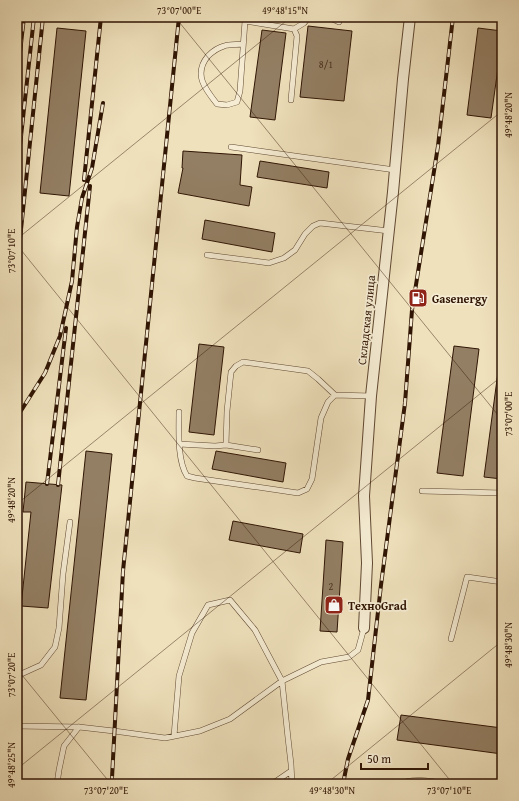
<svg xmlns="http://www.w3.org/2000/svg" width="519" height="801" viewBox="0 0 519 801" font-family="'Gentium Book Plus',serif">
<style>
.building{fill:#937f64;stroke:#301504}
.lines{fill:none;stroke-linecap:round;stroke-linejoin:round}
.lane-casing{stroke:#604832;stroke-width:6}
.street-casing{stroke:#604832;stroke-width:12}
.lane{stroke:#f5ecd3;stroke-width:5}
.street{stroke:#f5ecd3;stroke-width:10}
.rail-casing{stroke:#301504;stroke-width:4}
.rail{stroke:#f5ecd3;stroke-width:2.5;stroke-dasharray:8;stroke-linecap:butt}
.ticks{fill:none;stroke:#301504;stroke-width:1;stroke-opacity:0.45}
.labels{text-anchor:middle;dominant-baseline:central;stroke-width:3.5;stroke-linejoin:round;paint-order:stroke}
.number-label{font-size:10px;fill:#49301c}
.poi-label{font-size:12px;font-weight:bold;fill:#301504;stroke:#f5ecd3;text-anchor:start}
.street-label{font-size:12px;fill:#301504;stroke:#f5ecd3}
.neatline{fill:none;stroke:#301504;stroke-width:1.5}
.ticks-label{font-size:10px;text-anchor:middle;fill:#301504}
</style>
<rect width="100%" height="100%" fill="#efe1bc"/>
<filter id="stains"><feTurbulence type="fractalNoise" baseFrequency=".005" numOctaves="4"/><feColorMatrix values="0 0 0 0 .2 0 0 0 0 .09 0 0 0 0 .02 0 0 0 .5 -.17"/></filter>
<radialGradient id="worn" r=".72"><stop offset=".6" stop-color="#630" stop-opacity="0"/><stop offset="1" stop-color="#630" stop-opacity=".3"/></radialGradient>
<path class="building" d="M308 26 352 31 344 101 300 97Z
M57 28 86 31 69 196 40 193Z
M478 28 502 31V39L491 118 467 115Z
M262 30 286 33 275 120 250 117Z
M183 151 242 155 240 185 252 187 249 206 178 193 183 168H182Z
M260 161 329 172 327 188 257 177Z
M205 220 275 233 272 252 202 239Z
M199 344 224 347 214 435 189 432Z
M454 346 479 349 463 476 437 473Z
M498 372H502V479L484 477Z
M86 451 112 454 86 700 60 698Z
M216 451 286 463 283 482 212 469Z
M26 482 62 485 48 608 21 606 31 512H23Z
M233 521 303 534 300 553 229 540Z
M326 540 343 542 337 632 320 631Z
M401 715 502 728V754L397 740Z"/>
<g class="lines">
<defs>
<path id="lane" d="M245 17V21L294 29 297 36 291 100
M328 17 339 22
M294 29 304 23 309 17
M243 44C237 45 230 44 224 46 217 48 212 52 208 56 193 74 205 89 217 104L227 105 237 102 240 91 245 21
M231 147 395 170
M207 255 269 263 284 258 295 250 305 234 313 226 320 223 389 231
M179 412C179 431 177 460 187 476L195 478 298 493 307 489 312 479 321 418 328 402 335 395 371 396
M179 444 215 446 226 445 227 411 231 372 236 366 243 362 308 371 318 379 335 395
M226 445 258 450
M422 491 502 493
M451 639 467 577 502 582
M17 675H19L41 665 55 647 59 628 63 574 70 522
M17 726 79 727 114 731 165 738 200 731 230 719 282 681 321 662 349 657 358 650 364 628
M174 736 179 676 192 633 208 605 230 600 255 630 282 681 288 738 291 764 292 784
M57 784 59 770 64 746 79 727
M272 784 291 771
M400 784C412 777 436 782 449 784"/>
<path id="street" d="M364 628 367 563 364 496 371 396 393 192 403 79 410 17"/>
</defs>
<use href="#lane" class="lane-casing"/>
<use href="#street" class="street-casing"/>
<use href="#lane" class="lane"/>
<use href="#street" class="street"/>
<defs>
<path id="rail" d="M17 79 24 17
M17 173 34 17
M84 180 101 17
M17 268 43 17
M17 417 45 373 60 336 72 281 77 227 82 198 92 168 103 103
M47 484 66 328
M58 485 90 186
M113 784 112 778 123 571 179 17
M343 784 348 759 368 700 381 585 405 403 412 310 438 146 453 17"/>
</defs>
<use href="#rail" class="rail-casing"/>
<use href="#rail" class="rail"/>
</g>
<path class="ticks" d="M175 17 502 420M17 239 291 17M17 245 453 784M17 504 502 111M17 669 111 784M17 769 502 376M326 784 502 641"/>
<defs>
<symbol id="fuel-square" viewBox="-11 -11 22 22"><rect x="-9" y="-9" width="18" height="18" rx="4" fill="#8f2418" stroke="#f5ecd3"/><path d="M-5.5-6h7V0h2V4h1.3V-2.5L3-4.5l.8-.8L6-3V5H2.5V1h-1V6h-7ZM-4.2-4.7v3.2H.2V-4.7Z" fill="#fff"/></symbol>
<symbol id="shop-square" viewBox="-11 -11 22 22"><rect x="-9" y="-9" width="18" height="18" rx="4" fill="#8f2418" stroke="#f5ecd3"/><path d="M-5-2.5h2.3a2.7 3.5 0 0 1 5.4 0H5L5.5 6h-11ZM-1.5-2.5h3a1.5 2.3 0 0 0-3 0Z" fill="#fff"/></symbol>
</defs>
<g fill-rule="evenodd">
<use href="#fuel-square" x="407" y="287" width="22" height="22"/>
<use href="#shop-square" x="323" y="594" width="22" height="22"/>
</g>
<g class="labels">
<g class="number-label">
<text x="326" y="64">8/1</text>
<text x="331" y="586">2</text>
</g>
<g class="poi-label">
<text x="432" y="298">Gasenergy</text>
<text x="348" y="605">ТехноGrad</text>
</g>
<g class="street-label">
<text transform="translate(366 320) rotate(-84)">Складская улица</text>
</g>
</g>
<rect width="519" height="801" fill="none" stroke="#efe1bc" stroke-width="44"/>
<path d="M361 763v6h67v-6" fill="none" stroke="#301504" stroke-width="2"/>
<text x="367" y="763" font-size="12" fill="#301504" stroke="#f5ecd3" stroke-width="3" paint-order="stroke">50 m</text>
<rect x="22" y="22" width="475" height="757" class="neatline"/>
<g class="ticks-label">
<text x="179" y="14">73°07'00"E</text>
<text x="285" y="14">49°48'15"N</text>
<text transform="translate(508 115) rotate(-90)" y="4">49°48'20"N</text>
<text transform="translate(11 251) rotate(-90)" y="4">73°07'10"E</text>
<text transform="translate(508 414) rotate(-90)" y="4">73°07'00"E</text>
<text transform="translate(11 500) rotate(-90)" y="4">49°48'20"N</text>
<text transform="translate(508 645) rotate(-90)" y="4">49°48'30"N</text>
<text transform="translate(11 675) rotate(-90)" y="4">73°07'20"E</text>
<text transform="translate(11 765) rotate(-90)" y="4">49°48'25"N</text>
<text x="106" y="794">73°07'20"E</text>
<text x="332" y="794">49°48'30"N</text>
<text x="449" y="794">73°07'10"E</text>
</g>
<rect width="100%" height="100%" filter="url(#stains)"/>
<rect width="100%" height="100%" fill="url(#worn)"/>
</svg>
